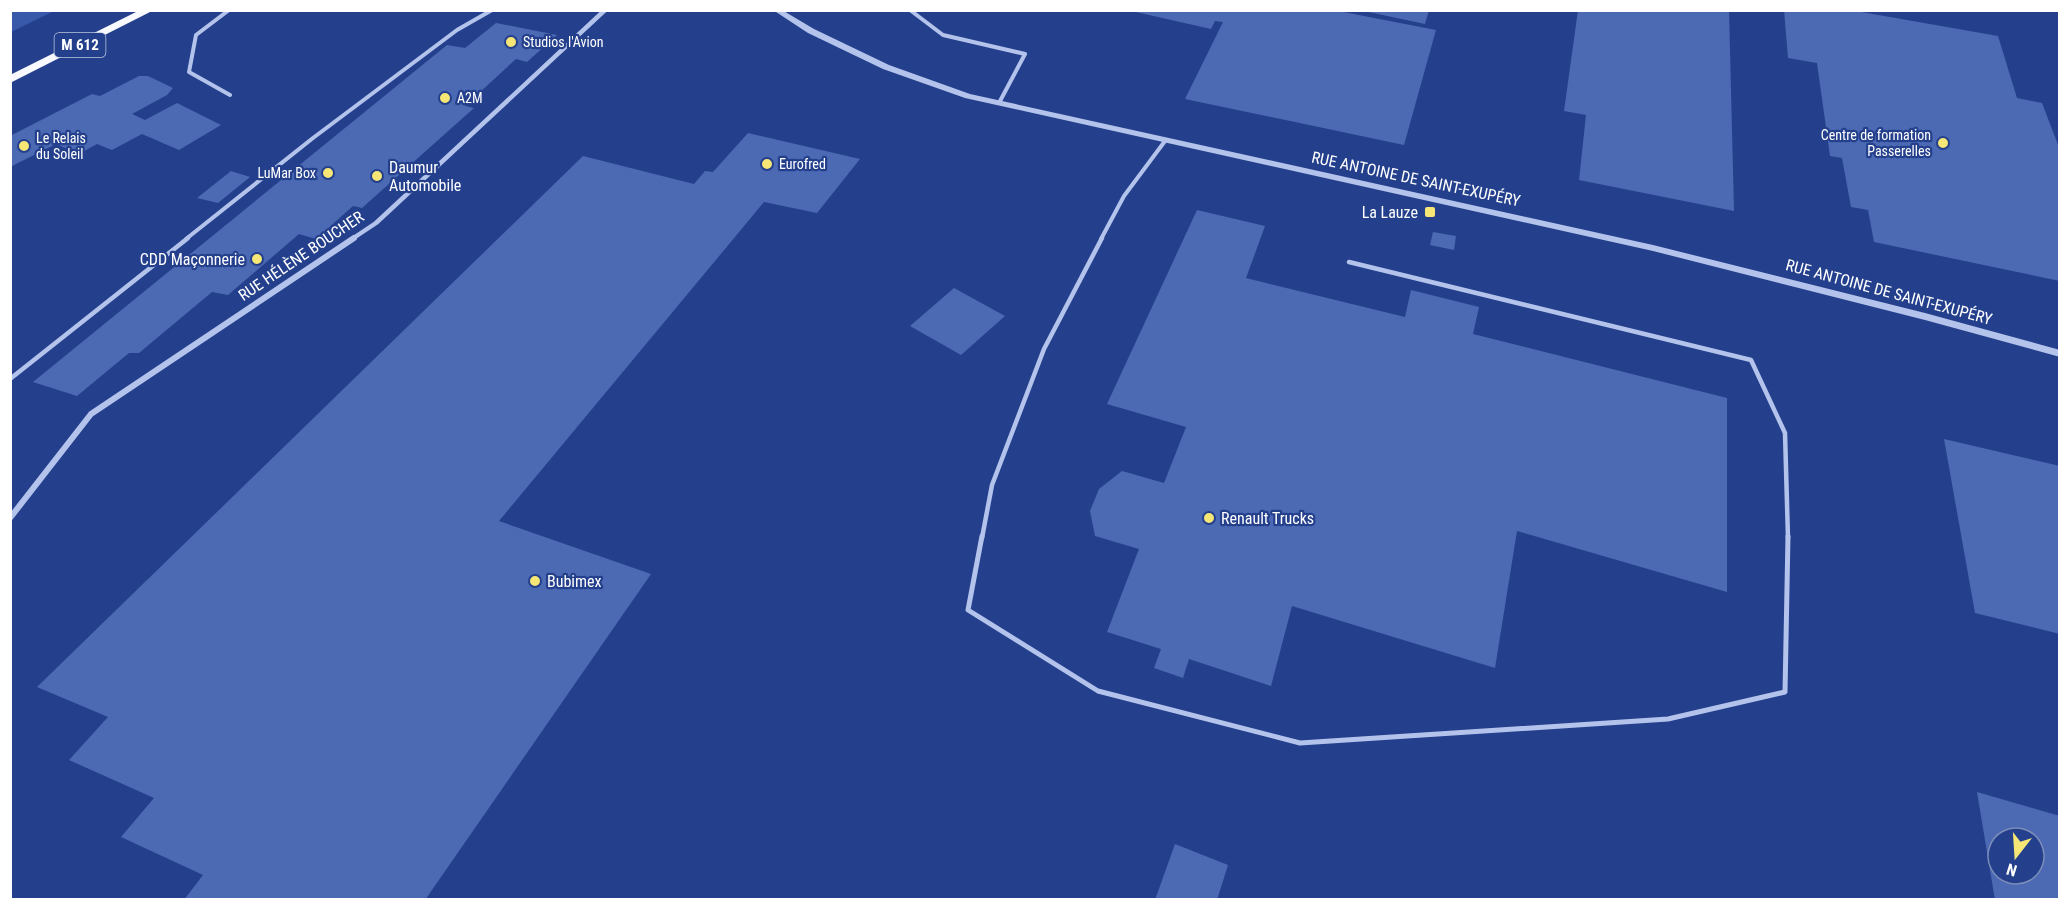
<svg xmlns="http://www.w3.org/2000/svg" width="2070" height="910" viewBox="0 0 2070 910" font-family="'Roboto Condensed',sans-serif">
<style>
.green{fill:#3859aa}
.building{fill:#4c69b4;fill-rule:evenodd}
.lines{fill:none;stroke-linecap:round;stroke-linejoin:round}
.service-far2{stroke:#b3c3eb;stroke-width:4}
.service-far1{stroke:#b3c3eb;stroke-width:4.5}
.service{stroke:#b3c3eb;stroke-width:5}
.minor-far1{stroke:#b3c3eb;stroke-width:4.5}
.minor{stroke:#b3c3eb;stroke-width:6}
.tertiary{fill:#b3c3eb;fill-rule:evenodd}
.primary{fill:#f7f9fe;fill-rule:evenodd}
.poi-dot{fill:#f6e676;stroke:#24408d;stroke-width:2}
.labels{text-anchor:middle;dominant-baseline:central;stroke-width:4.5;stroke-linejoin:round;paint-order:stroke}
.far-poi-label{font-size:14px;fill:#fff;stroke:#24408d;text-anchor:start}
.shield{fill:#24408d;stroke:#bdc6dd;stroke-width:1.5}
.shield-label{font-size:15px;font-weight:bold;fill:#fff}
.poi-label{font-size:16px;fill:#fff;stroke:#24408d;text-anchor:start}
.street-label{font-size:16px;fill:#fff;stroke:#24408d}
</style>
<rect width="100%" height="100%" fill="#24408d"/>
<path class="green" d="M11 10H54V11L11 32Z"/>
<path class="building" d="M1127 10H1333L1436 30 1404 145 1185 99 1223 22 1215 21 1211 29Z
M1359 10H1429L1425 24Z
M1578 10H1729L1734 211 1579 180 1586 115 1564 111Z
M1784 10H1850L1998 36 2017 98 2042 103 2060 150V281L1874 242 1868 210 1851 207 1842 158 1830 156 1817 63 1788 58Z
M496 23 557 35 527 62 516 59 465 106 474 108 362 208 353 206 316 239 299 234 228 295 212 292 139 353H129L77 396 33 382 447 45 465 48Z
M139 76H148L173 88 167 95 132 114 145 120 177 103 221 125 179 150 142 134 112 150 97 144 79 154 56 144 10 167V136L92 94 100 96Z
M748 133 860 159 817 213 764 202 499 521 651 574 425 900H184L203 875 121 837 154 798 69 760 108 717 37 687 583 156 694 184 705 171 713 172Z
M231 171 250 177 218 203 197 198Z
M1197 210 1265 226 1246 278 1405 317 1411 290 1479 307 1473 334 1727 398V592L1517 531 1495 668 1292 606 1271 686 1189 659 1183 678 1154 668 1161 649 1107 632 1139 549 1095 536 1090 511 1099 489 1122 471 1164 483 1186 427 1107 404Z
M1433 232 1456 236 1454 250 1430 245Z
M954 288 1005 316 961 355 910 326Z
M1944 439 2060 466V634L1975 613Z
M1977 792 2060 816V900H1995ZM1998 838H2034V874H1998Z
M1175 844 1228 865 1217 900H1155Z"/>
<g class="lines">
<path class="service-far2" d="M229 10 196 35 189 72 230 95
M910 10 943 35 1025 54 999 103
M186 239 313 138 457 30 492 10
M1101 239 1124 196 1165 141"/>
<path class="service-far1" d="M1349 262 1751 360 1785 433 1788 538
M10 379 188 238
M982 538 992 485 1044 349 1102 238"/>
<path class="service" d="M982 536 968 610 1098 691 1300 743 1668 719 1785 692 1788 536"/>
<path class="minor-far1" d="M352 239 376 223 605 10"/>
<path class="minor" d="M10 518 91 414 354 238"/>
<path class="tertiary" d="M773 10H782L814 29 889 65 970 94 1653 245 1925 313 2060 350V357L1925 320 1653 251 965 98 883 69 808 33Z"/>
<path class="primary" d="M140 10H154L10 83V75Z"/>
</g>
<g class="poi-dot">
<circle cx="511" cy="42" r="6"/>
<circle cx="445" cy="98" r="6"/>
<circle cx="1943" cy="143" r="6"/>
<circle cx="24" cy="146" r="6"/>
<circle cx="767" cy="164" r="6"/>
<circle cx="328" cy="173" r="6"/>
<circle cx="377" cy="176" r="6"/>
<rect x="1424" y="206" width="12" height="12" rx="3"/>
<circle cx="257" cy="259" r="6"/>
<circle cx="1209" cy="518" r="6"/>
<circle cx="535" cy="581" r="6"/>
</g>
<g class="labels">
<g class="far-poi-label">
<text x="523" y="42">Studios l'Avion</text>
<text x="457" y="98">A2M</text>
<text x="1931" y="135" text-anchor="end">Centre de formation<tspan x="1931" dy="16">Passerelles</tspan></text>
<text x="36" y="138">Le Relais<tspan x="36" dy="16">du Soleil</tspan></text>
<text x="779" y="164">Eurofred</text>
<text x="316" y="173" text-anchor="end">LuMar Box</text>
</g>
<rect class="shield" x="54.5" y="33" width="51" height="24" rx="4.5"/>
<g class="shield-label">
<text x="80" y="45">M 612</text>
</g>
<g class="poi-label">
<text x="389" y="167">Daumur<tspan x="389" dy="18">Automobile</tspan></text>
<text x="1418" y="212" text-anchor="end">La Lauze</text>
<text x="245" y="259" text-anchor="end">CDD Maçonnerie</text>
<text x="1221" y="518">Renault Trucks</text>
<text x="547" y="581">Bubimex</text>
</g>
<g class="street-label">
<text transform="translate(1416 179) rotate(12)">RUE ANTOINE DE SAINT-EXUPÉRY</text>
<text transform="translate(301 256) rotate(-34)">RUE HÉLÈNE BOUCHER</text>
<text transform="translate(1889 292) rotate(15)">RUE ANTOINE DE SAINT-EXUPÉRY</text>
</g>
</g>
<rect width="2070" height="910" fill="none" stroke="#ffffff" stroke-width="24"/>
<g transform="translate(2016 856) rotate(197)"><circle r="28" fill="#24408d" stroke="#7c8cbb" stroke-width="1.5"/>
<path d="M0-4.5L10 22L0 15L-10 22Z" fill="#f6e676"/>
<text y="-9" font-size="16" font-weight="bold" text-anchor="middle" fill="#ffffff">N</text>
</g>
</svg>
